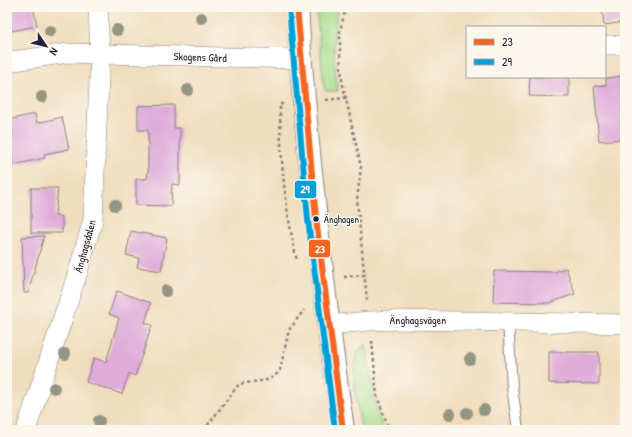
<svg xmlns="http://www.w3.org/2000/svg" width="632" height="437" viewBox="0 0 632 437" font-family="'Patrick Hand',sans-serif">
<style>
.green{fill:#a6dc8d;stroke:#647f64}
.building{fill:#dfacda}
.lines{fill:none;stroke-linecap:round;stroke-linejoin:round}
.service-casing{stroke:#89807c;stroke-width:12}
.minor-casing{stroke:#89807c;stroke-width:20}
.tertiary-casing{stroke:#89807c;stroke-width:24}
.path{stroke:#89807c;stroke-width:2.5;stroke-dasharray:3 3;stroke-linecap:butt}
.service{stroke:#fff;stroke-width:10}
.minor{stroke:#fff;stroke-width:19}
.tertiary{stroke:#fff;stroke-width:22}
.bus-1-casing{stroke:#fbf7ec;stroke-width:9}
.bus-2-casing{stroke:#fbf7ec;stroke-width:9}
.bus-1{stroke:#f26522;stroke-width:6}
.bus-2{stroke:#05a0d6;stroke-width:6}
.tree{fill:#959583}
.bus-dot{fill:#22223b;stroke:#fbf7ec;stroke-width:1.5}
.labels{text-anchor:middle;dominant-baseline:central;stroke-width:3;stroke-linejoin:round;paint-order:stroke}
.bus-label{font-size:10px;fill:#22223b;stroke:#fbf7ec;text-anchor:start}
.street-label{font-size:11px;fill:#22223b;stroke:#fbf7ec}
.line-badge{stroke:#fbf7ec;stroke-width:1.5}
.badge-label{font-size:11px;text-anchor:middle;font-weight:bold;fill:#fff}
</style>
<rect width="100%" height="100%" fill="#fbf7ec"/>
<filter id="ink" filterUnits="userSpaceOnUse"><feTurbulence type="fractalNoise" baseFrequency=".025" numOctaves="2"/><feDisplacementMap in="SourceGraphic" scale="8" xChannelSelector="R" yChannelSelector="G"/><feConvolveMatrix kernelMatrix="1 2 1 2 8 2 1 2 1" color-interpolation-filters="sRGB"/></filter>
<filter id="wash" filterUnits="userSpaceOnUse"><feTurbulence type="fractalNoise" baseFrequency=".012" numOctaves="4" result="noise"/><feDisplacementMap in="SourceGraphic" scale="16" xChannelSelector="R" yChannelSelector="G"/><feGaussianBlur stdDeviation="0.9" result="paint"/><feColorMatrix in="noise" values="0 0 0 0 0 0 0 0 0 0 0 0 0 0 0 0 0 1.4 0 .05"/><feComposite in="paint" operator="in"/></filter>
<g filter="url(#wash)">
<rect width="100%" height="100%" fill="#f0ddbd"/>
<path class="green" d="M316 7H339C331 34 334 64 338 91H326L324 88Z
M366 344 376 408 383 430H361C359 408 343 357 366 344Z"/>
<g id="blocks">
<path class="building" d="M7 7H33L37 26 11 31Z
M602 7H625V22L604 25Z
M625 76V139L599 141 594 86 606 85V78Z
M530 77H569V97L529 96Z
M174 105V128H180V185L172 184 171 206 136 205V179H147L148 171V130H138V106Z
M35 114 37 123 62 117 69 149 44 154 45 158 13 165 7 137V120Z
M31 188H58L55 216 62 217V233H31Z
M131 231 167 238 161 271 137 267 139 258 126 255Z
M44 236 28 293H24L22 237Z
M566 268 575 294 549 303 493 302 494 271 555 272Z
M117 291 151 303 145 323 152 325 135 376 129 373 122 394 86 382 94 358 106 362 119 318 109 314Z
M549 352H599V384L549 383Z"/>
</g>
</g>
<g filter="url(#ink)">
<use href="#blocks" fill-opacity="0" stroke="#89807c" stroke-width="1"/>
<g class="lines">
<defs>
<path id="service" d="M508 321 512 387 518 430"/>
<path id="minor" d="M605 45H625
M7 62 68 53 300 59
M328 325 369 321 400 320 625 324
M26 430 77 275 93 220 100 55 98 7"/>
<path id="tertiary" d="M297 7C306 149 323 290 343 430"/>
</defs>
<use href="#service" class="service-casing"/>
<use href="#minor" class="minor-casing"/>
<use href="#tertiary" class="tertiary-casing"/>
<path class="path" d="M346 7 340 31V54L342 81 361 167 357 200 367 301
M326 100 345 98
M283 104H280C280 158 285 209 297 261
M344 277 363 275
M372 341 377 396 389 430
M204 430 239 384 267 380 275 376 280 370 289 330 304 310"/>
<use href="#service" class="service"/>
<use href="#minor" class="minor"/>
<use href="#tertiary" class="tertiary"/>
<defs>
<path id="bus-1" d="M297 7 316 219 343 430"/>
<path id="bus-2" d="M289 8 308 220 335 430"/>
</defs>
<use href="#bus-1" class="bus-1-casing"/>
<use href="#bus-2" class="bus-2-casing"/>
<use href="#bus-1" class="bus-1"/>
<use href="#bus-2" class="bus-2"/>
</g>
<g class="tree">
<circle cx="201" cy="18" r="6"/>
<circle cx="117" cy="30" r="6"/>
<circle cx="50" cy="31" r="6"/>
<circle cx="188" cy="90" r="6"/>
<circle cx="42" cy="97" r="6"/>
<circle cx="115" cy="205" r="6"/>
<circle cx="166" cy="291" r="6"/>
<circle cx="65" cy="354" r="6"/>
<circle cx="470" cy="359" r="6"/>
<circle cx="54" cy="388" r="6"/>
<circle cx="484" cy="410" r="6"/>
<circle cx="467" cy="413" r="6"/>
<circle cx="450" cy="414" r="6"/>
<circle cx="99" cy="421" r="6"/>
</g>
</g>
<circle class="bus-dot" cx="316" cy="219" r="3.5"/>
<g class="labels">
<g class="bus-label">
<text x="324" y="219">Änghagen</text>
</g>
<g class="street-label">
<text transform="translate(200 57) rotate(2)">Skogens Gård</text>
<text transform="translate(85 246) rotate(-75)">Änghagsdalen</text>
<text x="418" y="320">Änghagsvägen</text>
</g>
</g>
<g class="line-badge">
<rect x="294" y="180" width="23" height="19" rx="4" fill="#05a0d6"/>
<rect x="308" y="239" width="23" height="19" rx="4" fill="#f26522"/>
</g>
<g class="badge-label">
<text x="305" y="193">29</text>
<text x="320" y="253">23</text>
</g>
<rect width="632" height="437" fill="none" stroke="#fbf7ec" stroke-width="24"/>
<rect x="466" y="26" width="140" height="52" fill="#fbf7ec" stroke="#a4a2a5"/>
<rect x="474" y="39" width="20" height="6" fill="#f26522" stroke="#a4a2a5"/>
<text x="502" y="46" font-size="12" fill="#22223b">23</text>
<rect x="474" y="59" width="20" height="6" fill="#05a0d6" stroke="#a4a2a5"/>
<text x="502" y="66" font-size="12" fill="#22223b">29</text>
<g transform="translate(46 46) rotate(125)" stroke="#fbf7ec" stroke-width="3" paint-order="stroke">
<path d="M0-3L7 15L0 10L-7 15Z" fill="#22223b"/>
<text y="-6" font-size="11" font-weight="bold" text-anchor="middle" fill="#22223b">N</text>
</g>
</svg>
